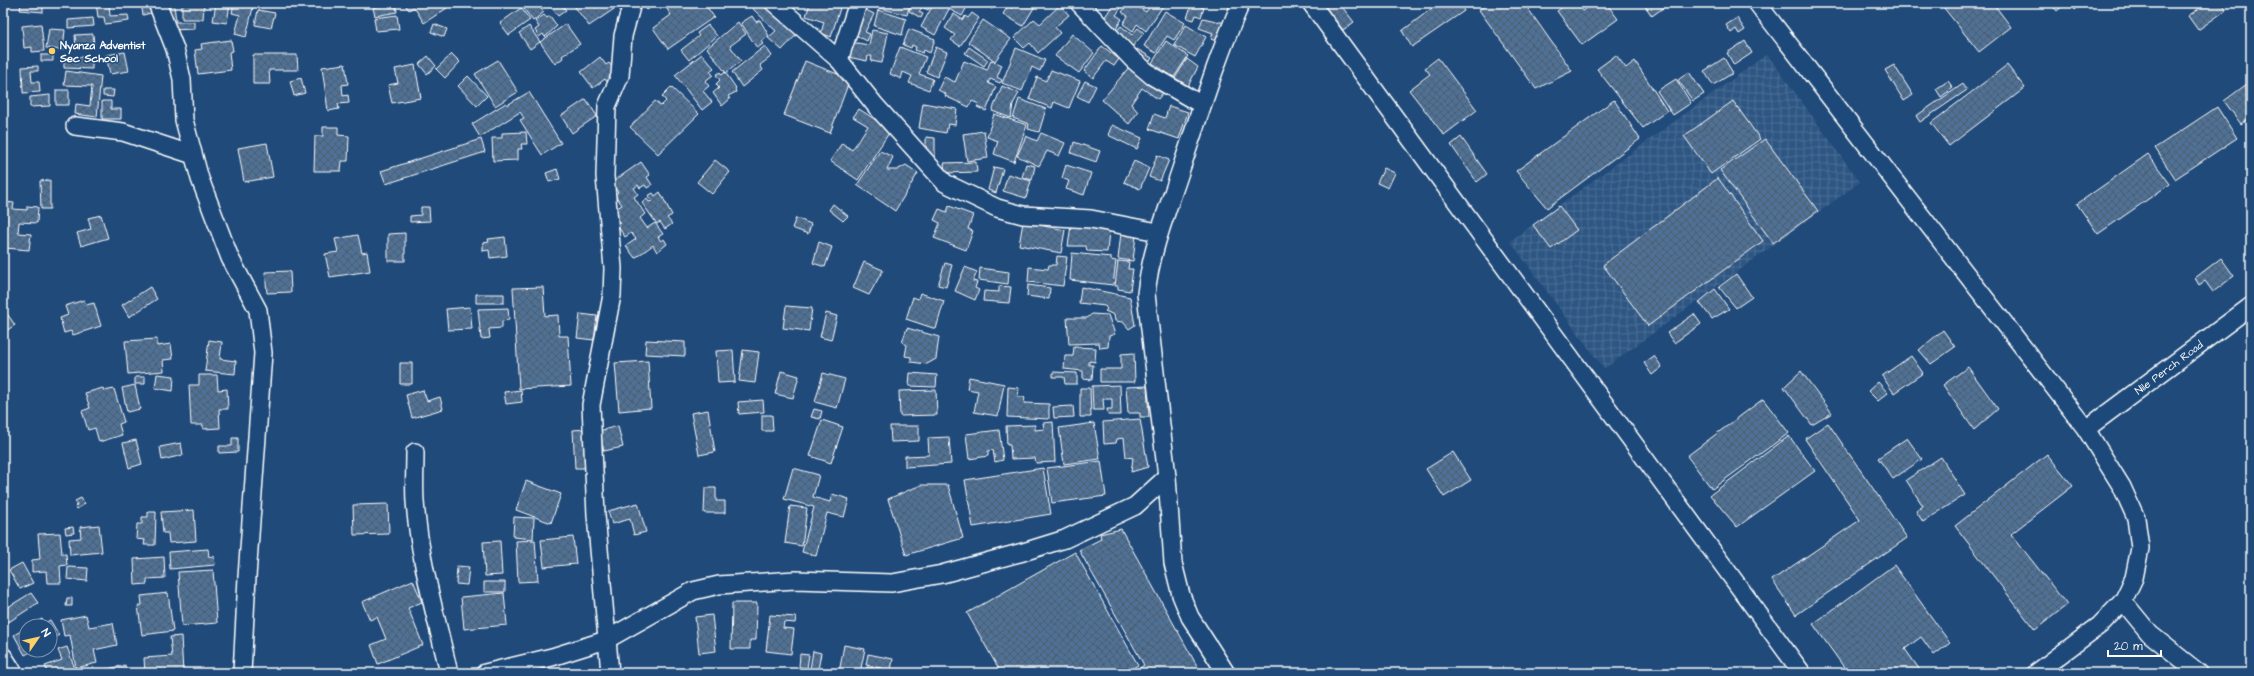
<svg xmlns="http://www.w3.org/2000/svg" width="2254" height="676" viewBox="0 0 2254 676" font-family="'Architects Daughter',sans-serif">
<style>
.industrial{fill:url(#industrial-grid)}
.building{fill:url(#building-cross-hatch);stroke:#fff}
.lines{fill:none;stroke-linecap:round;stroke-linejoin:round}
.minor-casing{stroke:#fff;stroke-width:20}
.minor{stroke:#1f4a7a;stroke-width:17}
.poi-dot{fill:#ffd166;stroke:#1f4a7a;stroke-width:1.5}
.labels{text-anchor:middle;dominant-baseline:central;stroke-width:3;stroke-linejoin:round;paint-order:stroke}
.poi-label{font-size:11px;font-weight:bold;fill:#fff;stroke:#1f4a7a;text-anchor:start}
.street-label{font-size:11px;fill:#fff;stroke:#1f4a7a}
</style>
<defs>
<pattern id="industrial-grid" width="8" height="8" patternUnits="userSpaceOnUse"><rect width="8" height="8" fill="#2e5683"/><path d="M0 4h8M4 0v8" fill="none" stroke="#4d6f96"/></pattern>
<pattern id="building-cross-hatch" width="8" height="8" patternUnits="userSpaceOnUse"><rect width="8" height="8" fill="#507197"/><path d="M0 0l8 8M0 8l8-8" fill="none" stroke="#4e5b6a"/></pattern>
</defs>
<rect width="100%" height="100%" fill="#1f4a7a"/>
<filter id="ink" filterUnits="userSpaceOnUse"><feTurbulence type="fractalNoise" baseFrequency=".025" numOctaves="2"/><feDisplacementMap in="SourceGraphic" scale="8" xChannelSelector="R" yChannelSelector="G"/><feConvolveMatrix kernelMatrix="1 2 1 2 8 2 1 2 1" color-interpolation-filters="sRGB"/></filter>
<g filter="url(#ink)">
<path class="industrial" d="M1767 54 1860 182 1604 369 1510 241Z"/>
<path class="building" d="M3 3H8L7 21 3 20Z
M21 3H43V12L20 10Z
M96 3H109L110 16 128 15 129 21 105 24 104 17H98Z
M141 3H149L151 13 143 15Z
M163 3 174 4 176 22H194V29L172 30Z
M182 3 204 5 203 19H182Z
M216 3H230L227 23 213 21Z
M234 3H254L246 37 235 34 240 15 232 13Z
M389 3 390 7 396 6 397 12 375 16 373 8Z
M404 3H444L447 8 424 23 414 7 409 10Z
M524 3H560L566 10 558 16 548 3 541 9 544 12 533 21 521 5Z
M572 3H609L614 9 589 26Z
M641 3H657L647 10Z
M676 3H704L714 17 668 49 653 28 671 15 667 9Z
M754 3H761L775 16 780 10 801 30 782 50 768 38 776 31 751 7Z
M810 3H825L840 8 831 37 821 33 824 22 806 16Z
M880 3H910L907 15 879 8Z
M913 3H932L928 10 922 7 919 12 923 14 921 18 909 11Z
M934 3H960L967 7 962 16 949 9 935 35 921 27Z
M984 3H997L992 9Z
M1015 3H1030L1035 6 1023 26 1003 14 1008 6 1012 8Z
M1114 3H1133L1146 12 1150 6 1146 3H1165L1146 31 1137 24 1133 31 1123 24 1128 16 1122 12 1126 7 1123 5 1116 15 1122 19 1116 29 1103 20Z
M1192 3 1204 8 1201 17 1196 15 1194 20 1187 18Z
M1339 3 1354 22 1343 30 1323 4Z
M1439 3H1460L1464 11 1412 47 1402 31Z
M1488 3H1524L1572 71 1536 89 1479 10Z
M1568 3H1578L1583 11 1591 5 1589 3H1606L1618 19 1582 45 1557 11Z
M1643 3H1670L1652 16Z
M1940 3H1993L2011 27 1979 52Z
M2050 3H2066L2057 11Z
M2069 3H2083L2075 10Z
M2207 3H2221L2226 10 2198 30 2188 16Z
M1060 5 1069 15 1055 27 1060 33 1038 53 1030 43 1024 48 1014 38 1034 19 1040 24Z
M521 8 530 20 509 35 500 23Z
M862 8 874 14 865 32 870 34 867 41 850 32Z
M258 10 275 13 271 28 255 25Z
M878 10 906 19 902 35 874 26Z
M1165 11 1185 23 1174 40 1167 36 1156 53 1144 46Z
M972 13 979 18 960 46 951 40 955 35 945 28 954 14 963 20 965 16 968 18Z
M397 15 399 29 376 31 374 18Z
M544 15 547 18 550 16 557 26 545 37 543 34 539 37 535 30 539 27 535 21Z
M752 16 756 22 760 20 769 36 761 41 763 44 757 48 741 23Z
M93 18 94 26 68 28V20Z
M1203 18 1225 23 1218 42 1211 39 1213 33 1199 28Z
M1737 18 1745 30 1739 34 1736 29 1731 33 1726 25Z
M983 20 1011 39 995 61 968 42Z
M738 22 746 34 730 46 741 61 726 73 707 48Z
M41 24 44 51 32 52V47L24 48 22 26Z
M434 24 447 29 444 37 431 32Z
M566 24 580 44 562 56 563 58 555 64 540 42Z
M708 25 717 36 689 60 681 50 699 36 697 33Z
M1186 25 1206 37 1195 57 1174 45Z
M529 26 540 42 530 49 519 33Z
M1121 26 1132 35 1138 28 1144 33 1131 48 1114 34Z
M49 29 65 30 63 50 46 48Z
M909 29 935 39 930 53 924 50 923 53 915 50 916 47 912 45 911 48 903 45Z
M872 30 888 33 882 63 871 61 872 56H868L867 61 848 57 851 42 869 45Z
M93 34 94 46 76 48 75 35Z
M1072 34 1094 53 1079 73 1055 56Z
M231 40 233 51 229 52 231 70 198 74 195 50 202 49 201 44Z
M1166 41 1188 56 1174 77 1152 63Z
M1745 41 1752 53 1734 65 1727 53Z
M765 46 772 56 760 65 763 70 742 87 732 72Z
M1102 46 1119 59 1114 66 1106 61 1093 78 1084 71Z
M900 47 926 57 919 74 933 79 929 90 909 83 912 76 903 72 901 79 890 74Z
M936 47 947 52 937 77 926 72Z
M969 47 988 60 984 66 965 53Z
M1016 48 1045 60 1040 71 1032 67 1022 91 1002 83Z
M1137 49 1152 58 1148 64 1133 56Z
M125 52 129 71 110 74 106 55Z
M452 54 460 62 445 78 436 69Z
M702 54 714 68 710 71 713 75 705 81 709 86 703 91 712 102 702 110 675 75Z
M41 55H53V61H41Z
M253 55H297L298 70H269L270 84H253Z
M1616 55 1626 68 1635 61 1667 111 1643 128 1597 69Z
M428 56 436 66 427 74 419 64Z
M64 57H92V69L64 68Z
M600 57 606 65 609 63 618 75 608 83 605 79 593 88 581 72Z
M1438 58 1477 110 1444 135 1409 90 1430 74 1425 68Z
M1724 58 1733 73 1713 85 1704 71Z
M1187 59 1198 67 1188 86 1175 78Z
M498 60 518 92 495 106 475 74Z
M991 60 1002 65 997 77 1002 80 1000 83 990 79 988 83 996 87 986 111 977 107 979 104 972 101 969 107 945 96 946 94 938 90 944 77 955 82 964 61 987 70Z
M805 61 850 79 830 133 784 115Z
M345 64 348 84 342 85 343 96 348 95 349 103 338 104 339 109 328 111 322 67Z
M415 65 421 98 392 103 388 85 398 83 395 69Z
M1894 65 1913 95 1904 101 1885 70Z
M2007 65 2025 88 1949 146 1931 123Z
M38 66V71H31L32 82H39L40 92 23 93 22 67Z
M1130 66 1167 88 1158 99 1142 88 1131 104 1138 112 1129 124 1102 100Z
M1051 70 1080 81 1069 108 1054 102 1052 108 1029 99 1037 77 1046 81Z
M66 71 101 76 97 117 75 114 76 104 90 106 92 86 64 85Z
M720 72 722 75 725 72 736 88 735 89 736 92 728 96 730 99 722 106 713 93 719 88 716 84 720 80 716 75Z
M1689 72 1704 94 1693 101 1678 80Z
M468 76 487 96 477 106 458 86Z
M301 78 305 93 294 96 290 81Z
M1676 79 1691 103 1673 115 1657 91Z
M1085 81 1096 86 1088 102 1077 96Z
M1948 81 1953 88 1941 97 1936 89Z
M2251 81V117L2241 124 2224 101Z
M1963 84 1967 90 1920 122 1916 116Z
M1002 86 1019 93 1013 104 1011 118 992 111Z
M671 87 699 114 658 154 630 127 655 101 661 106 666 101 662 96Z
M56 90H69V105H56Z
M103 90H114L113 97 103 96Z
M529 92 561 143 542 155 520 120 524 118 520 112 480 137 472 124 506 103 507 105Z
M50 95V106L30 107V97Z
M586 99 597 116 572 133 561 116Z
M1019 99 1046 109 1039 132 1028 129 1029 124 1013 118Z
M1614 100 1640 139 1547 208 1516 171Z
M102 101H111V109H121V119H102Z
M1733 101 1760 139 1711 174 1684 136Z
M923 103 957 109 955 125 948 124 946 133 919 128Z
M1169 106 1188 112 1179 139 1149 129 1154 114 1165 118Z
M2217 107 2237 138 2175 179 2155 148Z
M859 109 891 130 858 180 830 161 842 143 852 150 868 126 853 117Z
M994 114 1027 125 1014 162 994 154 998 141 987 137Z
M1112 125 1142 138 1137 149 1108 135Z
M323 127H338V135L349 136 348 161H342L341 171H314L315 136H323Z
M984 131 988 158 967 161 963 134Z
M526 132 527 144H521L522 149H518V160L493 161 492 138H502V133Z
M1041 133 1065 143 1059 156 1047 151 1039 166 1017 156 1026 136 1037 141Z
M926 137 935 138V160H926Z
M1461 137 1487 174 1477 182 1451 145Z
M481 139 485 152 386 184 381 171Z
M1765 139 1818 211 1773 243 1720 170Z
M1074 142 1100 151 1096 162 1071 153Z
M267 143 273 177 244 182 238 148Z
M880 151 893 157 887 170H897L906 165 918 173 895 211 857 185Z
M2148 154 2170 184 2098 234 2077 204Z
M1157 155 1169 160 1160 181 1149 177Z
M715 160 730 172 712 194 697 182Z
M1134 161 1149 168 1140 189 1124 182Z
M641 162 650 175 647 177 652 185 647 188 645 185 640 188 638 185 634 188 638 194 634 197 645 214 640 218 647 228 655 223 663 234 658 237 661 241 664 239 667 244 657 252 653 245 635 258 626 246 636 239 631 233 625 237 617 225 621 223 612 211 622 205 615 195 618 192 611 183Z
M976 162 977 172 945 173 944 163Z
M1026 164 1035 166 1032 180 1022 177Z
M1066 165 1091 173 1084 195 1066 189 1069 181 1062 178Z
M994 167 1003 169 996 193 988 190Z
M1384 168 1395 173 1388 188 1377 183Z
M557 169 560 179 549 182 546 173Z
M1008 174 1031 181 1026 198 1003 191Z
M1718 178 1763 241 1648 326 1603 265Z
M50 180V209H41L40 181Z
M660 192 672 215 667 218 672 224 665 229 660 222 657 224 642 203 647 199 649 202 652 201 648 196 653 193 655 196Z
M3 202 14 203 13 209 27 210V206L38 207 37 223 19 222 18 233 31 234 29 250 5 248V244H3Z
M833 204 848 216 843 221 829 210Z
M949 206 973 215 968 229 973 231 966 250 934 238 940 223 934 220 939 209 947 212Z
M1559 206 1577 230 1551 249 1533 225Z
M421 207H429L430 221 410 222V216L421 215Z
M101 215 108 238 81 246 77 233 91 229 88 218Z
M796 218 811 224 808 234 792 228Z
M1023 222 1065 230 1061 253 1019 245Z
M1071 225 1095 227 1109 231 1107 252 1087 251 1086 246H1068Z
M405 233V261H388V234Z
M1121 233 1136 235 1133 261 1118 259Z
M358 235 362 253 367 252 370 271 330 277 325 254 338 252 335 239Z
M505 237 507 256 490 258 489 250 483 251V243L489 242 488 239Z
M819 242 832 247 825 267 813 263Z
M1072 253 1111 257V260L1116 261 1113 285 1070 280Z
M1057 256 1067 257 1063 286 1028 282 1029 267 1048 269 1049 265H1056Z
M2221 258 2234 276 2213 292 2205 281 2199 285 2195 278Z
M1118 261 1129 262 1128 269H1133L1130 291 1118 289V286H1115Z
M864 262 883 270 869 295 853 288Z
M945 263 952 265 946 287 938 285Z
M965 267 977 272 973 281 977 282 975 288 979 290 975 300 955 291Z
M980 268 1009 272 1008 284 979 280Z
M290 271 291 292 267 293 265 272Z
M1736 274 1752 297 1736 308 1719 287Z
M1028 285 1050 288 1049 299 1027 296Z
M999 286 1011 287 1009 303 983 301 984 291 999 292Z
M150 287 157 299 129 317 122 305Z
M543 287 545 316 558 315 559 336H568L571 386 519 389 513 288Z
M1081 287 1130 297 1135 325 1129 329 1123 322 1115 321 1114 315 1105 311 1107 309 1105 306 1079 303Z
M1715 289 1729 309 1712 319 1699 302Z
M920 293 944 301 936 329 906 319 913 297 918 299Z
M476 294H504V303H476Z
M84 300 86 305 94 303 101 326 73 335 71 331 64 333 60 318 68 315 65 306Z
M786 306 812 308 809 331 783 328Z
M470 307 472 329 448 330 446 309Z
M3 308 15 325 3 333Z
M508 308 509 320 502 321V328L489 329 490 338 481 339 478 309Z
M826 313 837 316 831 340 820 337Z
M580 314 597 316 594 340 577 338Z
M1092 314 1108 315 1115 334 1109 336 1108 347 1100 348 1099 343 1069 344 1067 318H1087Z
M1694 314 1701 324 1674 343 1667 333Z
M907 328 939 337 936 359 927 364 911 362V357L905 356 907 345 902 342Z
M1943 330 1955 347 1931 364 1919 350Z
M157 339V346L171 344 173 359 163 360 164 371 128 374 125 341Z
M209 340 222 342 220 359 236 361 235 374 205 371Z
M646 340 685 342V356L645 354Z
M1074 347 1096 348 1095 362 1089 361V365H1093L1092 380 1083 379V371L1064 369 1065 356H1073Z
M733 350 735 382 718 383 716 351Z
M743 350 759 352 755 383 739 381Z
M1134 353 1135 382H1100V369H1121V354Z
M1654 356 1662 367 1652 375 1644 363Z
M1911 356 1923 373 1894 393 1882 376Z
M648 361 651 408 619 411 615 363Z
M400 363H412V384H400Z
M1968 367 1998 409 1974 430 1943 385Z
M781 371 799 376 793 398 775 394Z
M1801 371 1832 413 1812 425 1784 387Z
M1053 372 1077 373V384H1065L1064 377H1053Z
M823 373 845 379 837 408 815 402Z
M910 373 937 375 936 387 909 386Z
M157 374 174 376 173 391 155 388Z
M199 375H217L218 390 227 389 228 409H219L220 428 203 429V425H191L189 385H199Z
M135 377H145V384H135Z
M969 377 1004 384 998 416 974 412 978 391 967 389Z
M1878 382 1888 393 1878 401 1868 391Z
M135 385 140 409 127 412 122 388Z
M1120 385 1121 415H1108L1107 409H1112V399H1103L1104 410H1093L1092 386Z
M1147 386 1149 417H1140V413H1128L1126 387Z
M1008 387 1019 388 1018 397H1025L1024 403 1049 404V419L1007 417Z
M103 388 104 391 114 389 124 422 119 424 122 435 99 442 95 428 88 430 82 411 90 408 85 393Z
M1080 388H1090L1091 417H1080Z
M423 390 427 401 440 397 443 409 412 418 406 395Z
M521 390 522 402 506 404 504 392Z
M936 390 937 415 900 416 899 391Z
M1763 399 1789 433 1712 489 1687 456Z
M763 400 764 412 739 414 738 402Z
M1073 406 1074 417 1054 418 1053 407Z
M814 409 822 411 820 419 811 417Z
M708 410 715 452 699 455 691 413Z
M762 415H772L773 431H762Z
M1140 419 1148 467 1131 472 1133 458 1126 457 1124 438 1117 439 1116 443 1104 444 1103 422Z
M822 420 843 427 831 463 810 456Z
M1053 422 1055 462 1036 463 1035 458 1011 459 1010 445H1007L1006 426 1035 425V430L1044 429 1043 423Z
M1094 423 1100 459 1064 464 1059 428Z
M1828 423 1907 538 1796 615 1772 580 1860 520 1805 439Z
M618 426 623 447 604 451 599 431Z
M890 426H919V441L891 442Z
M586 429 588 468H575L573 430Z
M999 430 1003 460 995 462 993 450 988 451V456L969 459 966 434Z
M1789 436 1815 471 1737 527 1710 495Z
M949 437 951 464 905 467V456L929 455 928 438Z
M232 438H238V452L219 453V446H232Z
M1907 438 1922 459 1893 479 1878 458Z
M136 440 142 464 129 468 123 443Z
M181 443 183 455 162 460 160 447Z
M1453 452 1471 480 1444 497 1426 469Z
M2047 454 2073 486 2011 534 2067 605 2035 630 1955 526Z
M1941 457 1965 495 1923 522 1916 511 1923 506 1906 480Z
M1101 461 1106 496 1052 503 1047 468Z
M793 468 819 475 813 497 830 502 832 494 849 499 844 517 827 513 816 556 802 552 814 507 784 499Z
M1043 468 1051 514 973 527 965 480Z
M526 481 561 494 551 523 516 510Z
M921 485H948L963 538 906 555 888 499Z
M705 488H716V501H725V513H704Z
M81 498 85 504 77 509 75 506 77 505 75 501Z
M638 503 646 532 634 535 630 519 612 524 608 511Z
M388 504 389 534 354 535 353 505Z
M790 506 807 508 802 546 785 543Z
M194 510 196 541 169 543 168 533H163L161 512Z
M148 512H156L155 545H144L145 540 136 539 137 524H142V517H148Z
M514 517 534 518 533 539 513 537Z
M99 525 102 552 70 555 69 539 81 538 80 527Z
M73 527 74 533 66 534 65 528Z
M1121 529 1201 673H1133L1144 665 1079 550 1101 539 1100 534Z
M60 533 62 554H66L67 565 60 566 61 583H47L46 571 32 572V560L40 559 38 534Z
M573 537 576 564 544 567 541 540Z
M535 540 538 581 518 582 516 541Z
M500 541 502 575 485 576 483 542Z
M208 549 209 557 214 556 215 565 170 569 169 552Z
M1075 552 1138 665 1125 673H1001L967 613Z
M164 557 165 578 147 579V584L135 585 134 559Z
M22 563 33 583 20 589 9 570Z
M1894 565 1950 643 1934 655 1921 637 1905 649 1922 673H1848L1813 624Z
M457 566 469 567 467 585 456 584Z
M68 567 88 568 87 581 67 579Z
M213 570 217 623 182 626 178 572Z
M413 580 422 602 408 608 423 645 378 664 371 645 386 639 377 617 370 620 362 602Z
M484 582H505V592H484Z
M31 593 38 603 4 625 3 610Z
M168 593 173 631 142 635 138 606 142 605 141 596Z
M504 593 507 625 464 629 461 597Z
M67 598H72V606H66Z
M732 603H757L756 640H750V649H731Z
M86 615 89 627 113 623 117 645 94 650 97 663 76 668 70 635 64 636 61 620Z
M712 615 716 651 699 653 695 617Z
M770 615 796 617 795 623 784 622 783 628 794 629 791 654 766 651Z
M42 619 45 623 50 620 59 635 50 641V626H29Z
M26 628V650H34L25 655 14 635Z
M181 636 183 673H145L144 658 172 656 170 637Z
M844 645 865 649 860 673H839Z
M67 647 75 669 61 673H48L45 666 62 660 58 650Z
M813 651 821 653 818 670 810 669Z
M800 654 809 655 807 668 799 667Z
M868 654 893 659 891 670 866 665Z
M125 665 127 673H95V672Z
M867 667 888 670 887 673H866Z"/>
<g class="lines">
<defs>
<g id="minor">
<path d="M157 3 175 49 182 79 184 120 200 179 230 258 258 310 263 353 247 577 242 673"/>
<path d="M774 3 839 60 875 105 945 183 997 208 1023 215 1091 219 1158 232"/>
<path d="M1079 3 1132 59 1152 76 1202 105"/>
<path d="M1311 3 1802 673"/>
<path d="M1757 3 2086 429 2122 487 2136 518 2140 548 2134 578 2123 601 2100 625 2036 673"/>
<path d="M839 60 858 3"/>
<path d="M75 126 123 132 193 155"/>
<path id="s1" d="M2086 429 2251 306"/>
<path d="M415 452C415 468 414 485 415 501 419 559 436 616 449 673"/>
<path d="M2123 601 2150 634 2199 673"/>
<path d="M3 656 14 673"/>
<path d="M485 673 552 657 606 640 693 591 719 585 795 580 892 583 942 574 1023 552 1065 539 1135 506 1167 477"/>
<path d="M610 673 596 515 591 405 612 295 613 268 605 176 607 106 620 76 623 36 632 3"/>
<path d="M1226 673 1190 617 1181 595 1173 563 1167 477 1146 294C1151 249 1167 212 1181 169 1200 113 1217 57 1241 3"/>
</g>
</defs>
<use href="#minor" class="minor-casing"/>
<use href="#minor" class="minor"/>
</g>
</g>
<circle class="poi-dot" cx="52" cy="51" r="4"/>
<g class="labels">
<g class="poi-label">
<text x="60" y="45">Nyanza Adventist<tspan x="60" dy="13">Sec School</tspan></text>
</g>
<g class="street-label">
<text stroke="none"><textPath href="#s1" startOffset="103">Nile Perch Road</textPath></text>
</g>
</g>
<rect width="2254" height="676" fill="none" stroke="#1f4a7a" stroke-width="16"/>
<rect x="8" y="8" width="2238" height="660" fill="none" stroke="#fff" stroke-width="1.5" filter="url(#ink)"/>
<g transform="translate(38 638) rotate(56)"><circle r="19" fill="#1f4a7a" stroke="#7992af"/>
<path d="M0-3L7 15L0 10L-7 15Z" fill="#ffd166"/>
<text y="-6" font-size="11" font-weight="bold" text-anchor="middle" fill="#ffffff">N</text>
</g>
<path d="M2108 650v6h53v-6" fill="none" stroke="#ffffff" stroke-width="2"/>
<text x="2114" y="650" font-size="12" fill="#ffffff" stroke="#1f4a7a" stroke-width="3" paint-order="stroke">20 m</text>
</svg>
